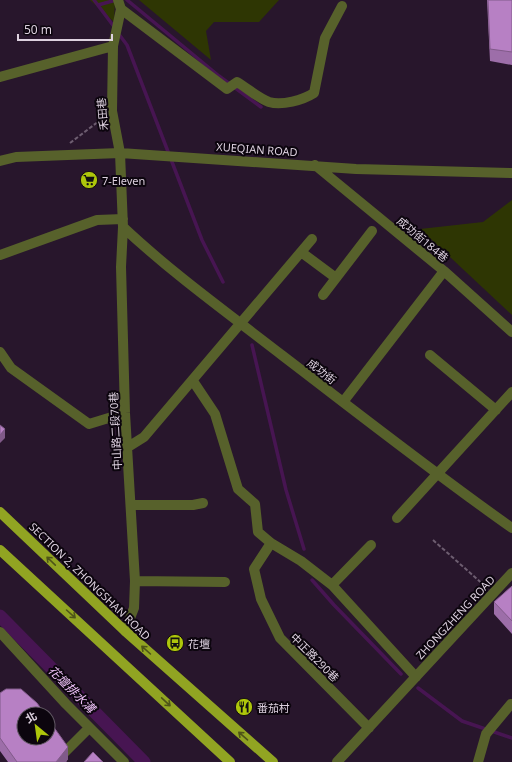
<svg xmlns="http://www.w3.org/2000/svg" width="512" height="762" viewBox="0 0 512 762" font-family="'Noto Sans','Noto Sans TC',sans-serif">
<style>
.green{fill:#2e3603}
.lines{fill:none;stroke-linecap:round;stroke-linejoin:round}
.stream{stroke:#471552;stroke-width:3.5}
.canal{stroke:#471552;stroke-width:13}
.path{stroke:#6d5d70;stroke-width:2;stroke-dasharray:4 2;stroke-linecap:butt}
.minor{stroke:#57612b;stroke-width:10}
.major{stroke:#91a422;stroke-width:10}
.wall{fill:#9d6ea9}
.shaded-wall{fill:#805a89}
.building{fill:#b780c4;stroke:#805a89}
.oneway{stroke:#4e5418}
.labels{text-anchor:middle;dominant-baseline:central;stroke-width:4;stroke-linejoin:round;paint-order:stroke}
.street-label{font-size:11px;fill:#ddd1df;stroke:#0c050e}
.poi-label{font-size:11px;fill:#ddd1df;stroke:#0c050e;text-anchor:start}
.water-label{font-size:12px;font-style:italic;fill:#ecc0f6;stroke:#0c050e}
</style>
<rect width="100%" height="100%" fill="#28162c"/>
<path class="green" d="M90 0H115L114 22Z
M139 0H279L259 22H214L206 31 211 60Z
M512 200V315L420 229 483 222Z"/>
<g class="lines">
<path class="stream" d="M94 0 115 28
M127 0 219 76 261 107
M98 5 116 0
M118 33 127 45 202 240 223 282
M252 345 286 490 304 549
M312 580 334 605 401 674
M418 688 462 721 512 738"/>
<path class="canal" d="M0 616 144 762"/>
<path class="path" d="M70 143 103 118
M433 540 486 587"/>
<path class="minor" d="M118 0 121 9 113 46 112 111 120 153 123 227 121 267 125 413 135 581 134 608 125 631
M121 9 227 89 237 82C247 88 258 98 269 102 282 106 303 100 314 93L325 38 342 6
M0 77 113 46
M0 161 16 157 120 153 356 169 512 173
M315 165 444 271 343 402
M123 227C173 274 229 314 283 356 359 414 434 473 512 528
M301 252 336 278
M0 255 97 220 123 219
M444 271 512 332
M323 295 372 231
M0 352 11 368 89 424 125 413
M430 355 496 410
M193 381 215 414 238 489 255 504 258 532 271 543 301 561 332 585 416 677
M128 447 144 437 312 239
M131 505H193L203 503
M397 518 512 392
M271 543 254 569 261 599 280 638 369 728
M135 581 225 582
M332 585 371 545
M0 632 66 704 124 762
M64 753 89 728
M337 762 512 573
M478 762 486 734 511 704"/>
<path class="major" d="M0 512 125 631 273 762
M0 550 230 762"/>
</g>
<path class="wall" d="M487 0H512V65L490 61Z
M512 586V634L494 614V602Z
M0 693 68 759 66 762H8L0 751Z"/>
<path class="shaded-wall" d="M5 429V438L0 443V435Z
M68 747V759L66 762H56Z"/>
<path class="building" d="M488 0H512V52L490 49Z
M0 425 5 429 0 435Z
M512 586V621L494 602Z
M6 689H21L37 703 45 714H24V738H48V719L68 747 56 762H17L0 738V693Z
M93 752 103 762H84Z"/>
<defs><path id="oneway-shaft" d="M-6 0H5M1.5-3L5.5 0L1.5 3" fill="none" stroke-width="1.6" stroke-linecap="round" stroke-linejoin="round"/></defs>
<g class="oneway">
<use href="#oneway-shaft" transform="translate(51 561) rotate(-136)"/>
<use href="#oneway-shaft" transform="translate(71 614) rotate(42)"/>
<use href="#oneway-shaft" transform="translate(146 650) rotate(-138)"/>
<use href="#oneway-shaft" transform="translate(166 702) rotate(43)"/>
<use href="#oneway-shaft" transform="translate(243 736) rotate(-139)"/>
</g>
<defs>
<symbol id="supermarket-disc" viewBox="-11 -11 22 22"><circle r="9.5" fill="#aec60b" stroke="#0c050e"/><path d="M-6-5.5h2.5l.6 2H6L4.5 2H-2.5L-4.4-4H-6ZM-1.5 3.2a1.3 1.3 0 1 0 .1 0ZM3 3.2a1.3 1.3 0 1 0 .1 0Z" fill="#111"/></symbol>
<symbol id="bus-disc" viewBox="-11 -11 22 22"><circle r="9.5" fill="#aec60b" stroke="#0c050e"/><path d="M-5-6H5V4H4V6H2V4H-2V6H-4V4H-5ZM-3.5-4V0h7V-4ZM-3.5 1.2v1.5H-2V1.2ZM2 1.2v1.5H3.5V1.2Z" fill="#111"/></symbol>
<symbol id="restaurant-disc" viewBox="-11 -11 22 22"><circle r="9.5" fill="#aec60b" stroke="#0c050e"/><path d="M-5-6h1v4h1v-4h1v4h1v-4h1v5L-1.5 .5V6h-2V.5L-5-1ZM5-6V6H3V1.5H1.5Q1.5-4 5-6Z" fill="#111"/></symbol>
</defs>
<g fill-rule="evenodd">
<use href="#supermarket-disc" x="79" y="170" width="20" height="20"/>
<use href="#bus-disc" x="165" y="633" width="20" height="20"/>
<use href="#restaurant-disc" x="234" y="697" width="20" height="20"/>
</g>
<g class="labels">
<g class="street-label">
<text transform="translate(102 114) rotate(-95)">禾田巷</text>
<text transform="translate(257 149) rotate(4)">XUEQIAN ROAD</text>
<text transform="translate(423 239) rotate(40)">成功街184巷</text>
<text transform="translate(322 371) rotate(38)">成功街</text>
<text transform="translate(115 431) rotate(-93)">中山路二段70巷</text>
<text transform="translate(90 581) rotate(44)">SECTION 2, ZHONGSHAN ROAD</text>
<text transform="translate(455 617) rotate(-47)">ZHONGZHENG ROAD</text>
<text transform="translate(315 657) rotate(45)">中正路290巷</text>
</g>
<g class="poi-label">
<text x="102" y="180">7-Eleven</text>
<text x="188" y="643">花壇</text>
<text x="257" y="707">番茄村</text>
</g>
<g class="water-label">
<text transform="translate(72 689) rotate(45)">花壇排水溝</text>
</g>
</g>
<g transform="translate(36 726) rotate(331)"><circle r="19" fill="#0c050e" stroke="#605762"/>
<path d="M0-3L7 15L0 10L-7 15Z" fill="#aec60b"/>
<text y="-6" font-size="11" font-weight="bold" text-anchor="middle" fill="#ddd1df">北</text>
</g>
<path d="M18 34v6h94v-6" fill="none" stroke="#ddd1df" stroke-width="2"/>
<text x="24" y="34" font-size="12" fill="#ddd1df" stroke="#0c050e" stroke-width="3" paint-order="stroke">50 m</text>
</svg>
